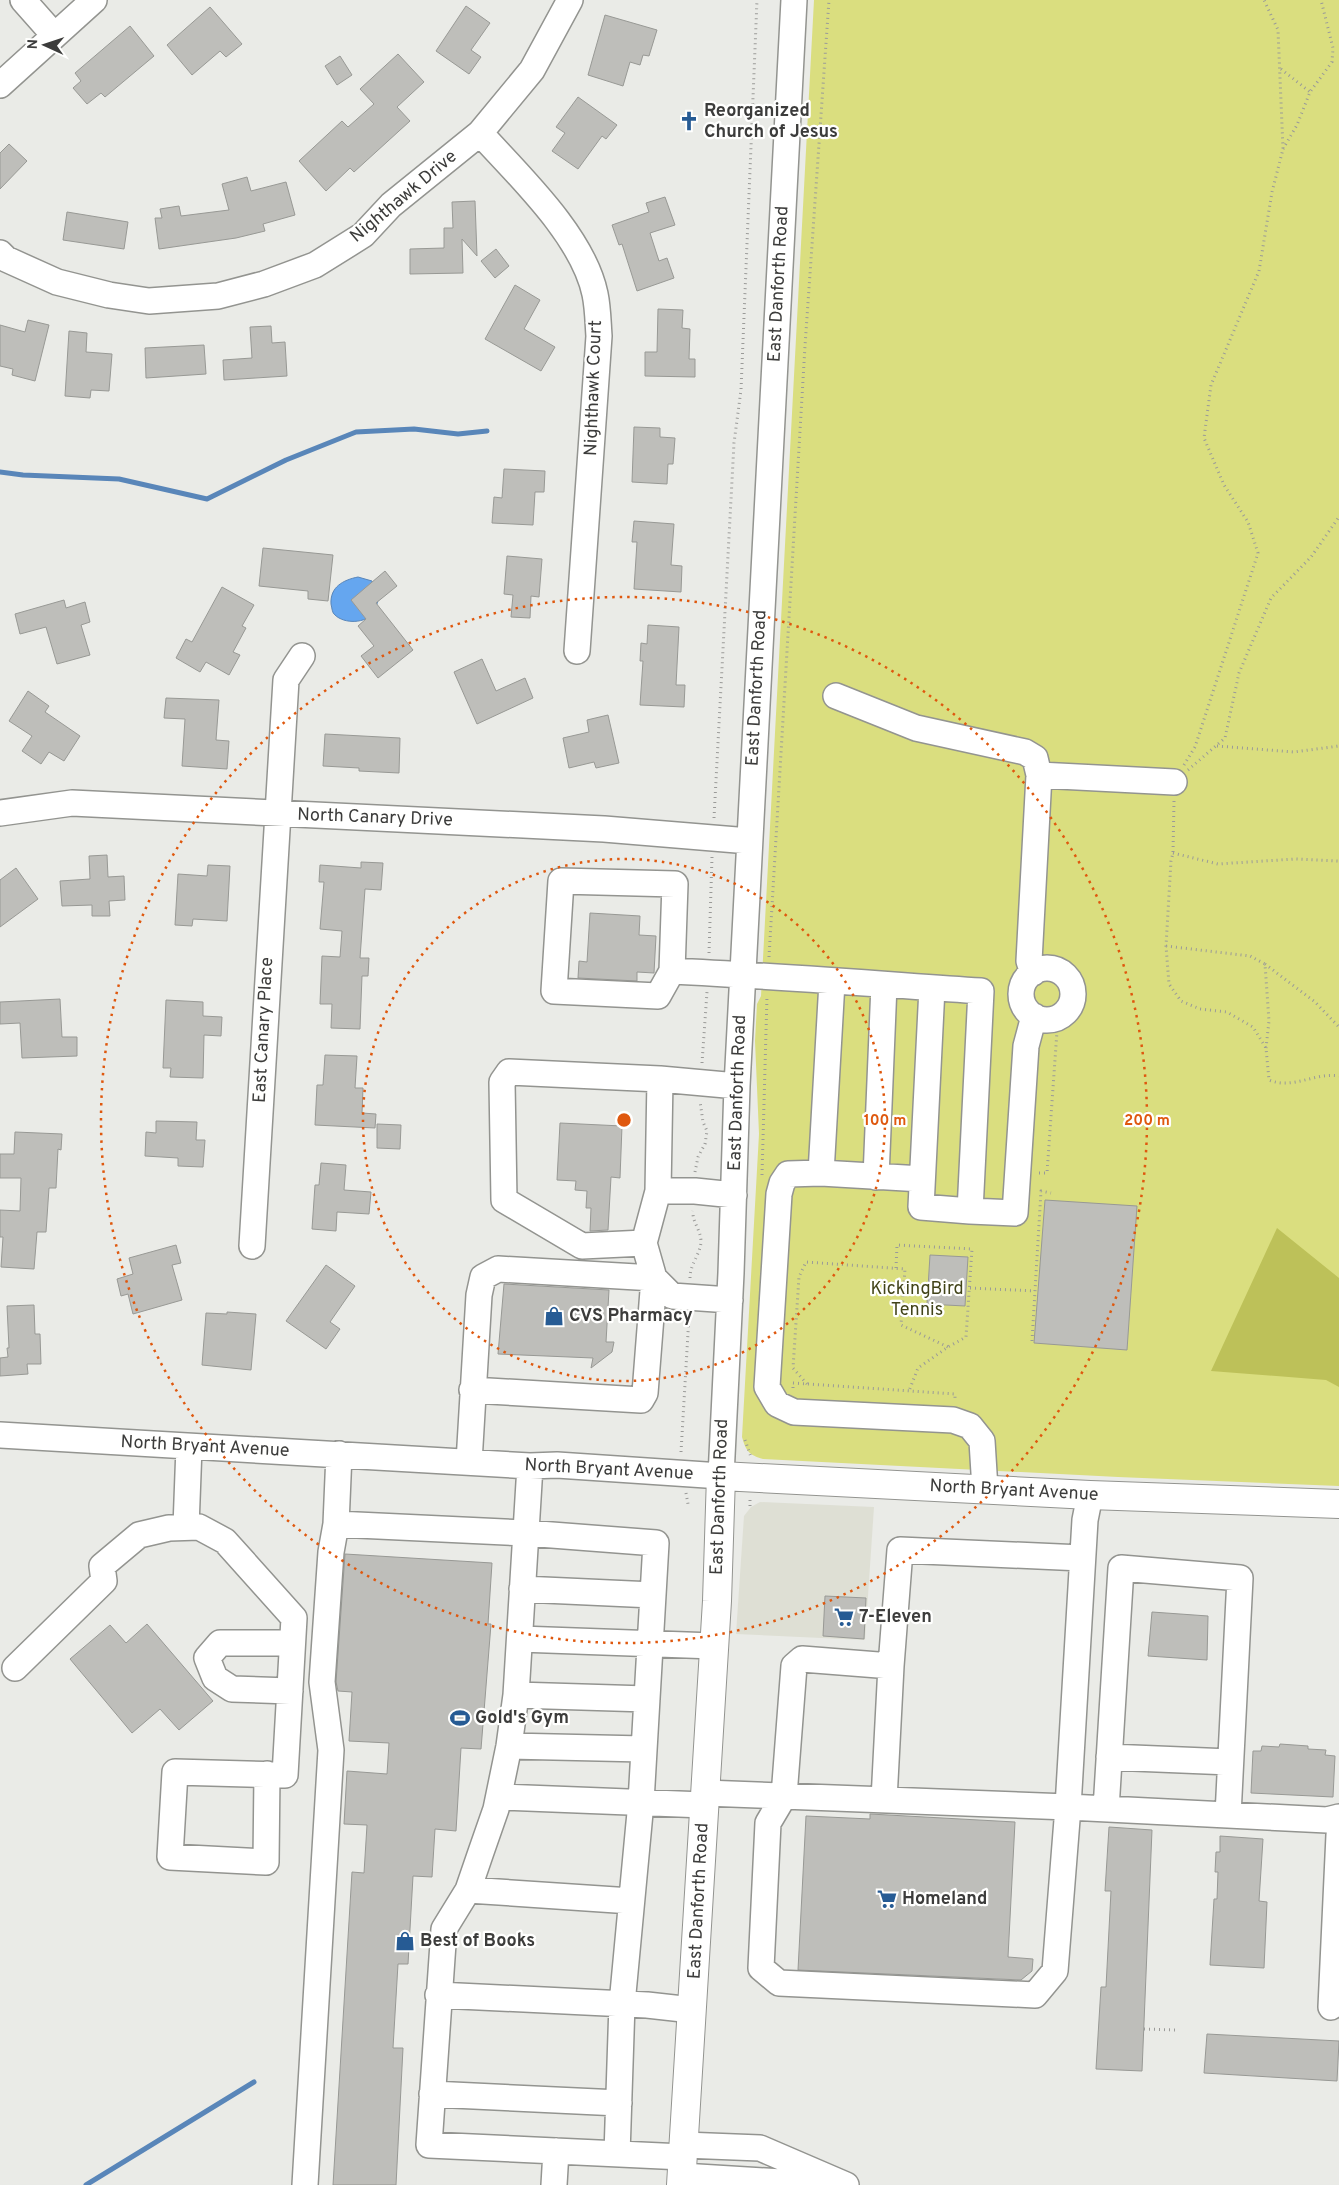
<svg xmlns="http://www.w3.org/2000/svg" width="1339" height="2185" viewBox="0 0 1339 2185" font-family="Overpass,sans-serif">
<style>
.built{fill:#dedfd4}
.green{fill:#dade7f}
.forest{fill:#bdc159}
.water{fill:#65a6ef;stroke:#5986b9}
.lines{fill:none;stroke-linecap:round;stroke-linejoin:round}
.stream{stroke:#5986b9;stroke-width:5}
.building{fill:#bebeba;stroke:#989995}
.minor-casing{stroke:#939490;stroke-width:28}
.major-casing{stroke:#939490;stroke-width:30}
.path{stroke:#9a9a98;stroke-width:3;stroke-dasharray:1 4;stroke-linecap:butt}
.minor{stroke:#fff;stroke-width:25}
.major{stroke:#fff;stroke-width:28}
.ring{fill:none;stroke:#df580e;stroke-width:2.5;stroke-dasharray:2.5 5}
.labels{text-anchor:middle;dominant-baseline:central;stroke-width:4.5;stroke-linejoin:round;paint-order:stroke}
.poi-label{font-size:18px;font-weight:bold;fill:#3c3c3b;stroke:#fffffe;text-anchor:start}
.street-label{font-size:18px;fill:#3c3c3b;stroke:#fffffe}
.park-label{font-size:18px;fill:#424419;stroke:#fffffe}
.centre{fill:#df580e;stroke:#fffffe;stroke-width:2.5}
.ring-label{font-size:15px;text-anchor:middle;font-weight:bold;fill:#df580e;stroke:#fffffe;stroke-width:4.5;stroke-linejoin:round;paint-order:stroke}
</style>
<rect width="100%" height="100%" fill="#eaebe7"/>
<path class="built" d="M760 1502 874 1507 865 1640 736 1634 744 1516 751 1507Z"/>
<path class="green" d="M814 0H1339V1486L1118 1477 763 1459C749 1455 746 1451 742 1437L759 1134 755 1041 757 1004 761 996Z"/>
<path class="forest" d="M1277 1228 1339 1278V1387L1326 1380 1211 1371Z"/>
<path class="water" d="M358 577 372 581 379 598C377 602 376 609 374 612 366 624 344 624 335 615 332 613 332 608 331 604 330 587 343 580 358 577Z"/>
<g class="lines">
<path class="stream" d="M0 472 23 475 119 479 207 499 286 460 356 432 414 429 458 434 487 431
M86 2185 254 2082"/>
</g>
<path class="building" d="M466 6 490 23 471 50 481 57 469 74 436 51Z
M210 7 242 44 226 57 220 51 192 75 167 45Z
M605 15 657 30 649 56 643 55 640 65 630 62 623 86 588 75Z
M130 26 154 56 105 97 101 93 87 104 73 88 81 81 75 73Z
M398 54 424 82 397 107 410 121 354 172 350 168 326 191 299 161 342 121 348 127 374 104 360 89Z
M340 56 352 75 337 85 325 66Z
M578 97 617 125 606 139 602 136 578 169 552 151 565 133 556 127Z
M9 144 27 161 0 189V153Z
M247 177 251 191 286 182 295 215 263 224 265 231 236 238 159 249 155 218H162L160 209 179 206 181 216 229 210 222 184Z
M665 197 675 225 650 233 659 261 667 258 674 278 637 291 622 244 619 245 612 225 649 212 646 203Z
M475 201 477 256 462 239 463 273 410 274V249L444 248V228H453L452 202Z
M67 212 128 222 124 249 63 240Z
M496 249 509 266 495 278 481 261Z
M515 285 540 300 524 329 555 347 541 371 485 339Z
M658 309 683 310 682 328 690 329 689 359H695V377L645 376V352H657Z
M28 320 49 325 35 381 12 375 13 369 0 366V325L25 332Z
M271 326 272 343 285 342 287 376 224 380 223 360 252 358 250 327Z
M69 331 87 333 86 352 112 354 109 391 91 390 90 398 65 396Z
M204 345 206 374 146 378 145 348Z
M634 427 660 428V437L675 438 673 464H668L667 484 632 482Z
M504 469 545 471 544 492H535L533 525 492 523 494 497 502 498Z
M634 521 674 524 671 565 682 566 681 592 634 589 637 542H632Z
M263 548 333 555 328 601 308 599V591L259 586Z
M507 556 542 559 539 597 531 596 530 618 511 617 513 595 504 594Z
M385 571 397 586 376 603 413 650 378 678 361 656 374 646 358 626 366 619 351 600Z
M222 587 254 605 242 626 246 628 233 652 240 655 229 675 206 662 200 672 176 658 186 639 192 642Z
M64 600 66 608 85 602 90 622 81 625 90 655 57 664 46 627 20 634 15 614Z
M648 625 679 627 676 685H685L684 707 640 705 643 661H640L641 643 647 644Z
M482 659 496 691 525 678 533 698 477 724 454 672Z
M28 691 49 706 45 712 80 736 64 761 49 752 41 764 22 751 32 736 9 721Z
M166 698 219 700 216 740 229 741 227 769 182 766 185 719 164 718Z
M608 715 619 763 596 768 594 762 569 768 563 738 589 732 587 720Z
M325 734 400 738 399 773 359 771V768L323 766Z
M107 855 108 877 124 876 125 900 109 901 110 916H92V905L62 906 60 881 90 879 89 856Z
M361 862 383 863 381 890 365 889 360 958H369L368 976H362L360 1029 331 1028 332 1004H320L322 956 340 957 342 931 320 929 324 882H319L320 865 361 868Z
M208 865 230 866 227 921 193 919 192 926 175 925 178 874 207 876Z
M16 868 38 899 0 927V880Z
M590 913 640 916 639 935 656 936 654 973 637 972V981L578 978 579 961 587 962Z
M60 999 62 1037H77V1056L22 1058 20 1023 0 1024V1002Z
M166 1000 203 1002V1016L222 1017 221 1036 204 1035 203 1078 170 1077 171 1068H163Z
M325 1055 357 1056 355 1088H363L362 1113 376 1114 375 1128 315 1125 317 1085H323Z
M156 1121 197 1122 196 1140H205L203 1167 178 1166V1158L145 1156 146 1132 156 1133Z
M560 1123 622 1126 620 1178 611 1177 608 1230 590 1231 591 1208H586L587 1191 575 1190 576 1181 557 1180Z
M377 1124 401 1125 400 1149 377 1148Z
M15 1132 62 1134 61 1150 58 1149 56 1188H49L46 1232H37L34 1269 1 1267 3 1237H0V1210L20 1211 21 1178H0V1154H14Z
M321 1163 346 1165 344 1190 371 1192 369 1214 337 1212 336 1231 312 1229 315 1185H319Z
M1045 1200 1137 1206 1127 1350 1034 1343Z
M176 1245 181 1263 172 1265 182 1300 133 1314 128 1294 121 1296 117 1279 133 1274 129 1258Z
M930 1255 968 1257 965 1306 927 1304Z
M326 1265 355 1286 330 1322 340 1329 326 1349 286 1321Z
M504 1284 609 1290 606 1342H614L612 1352 591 1368 593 1358 498 1354Z
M34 1305 35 1334H40L41 1364H27L28 1374 0 1376V1358L8 1357 7 1348H9L7 1306Z
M227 1312 256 1314 251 1370 202 1365 206 1313 227 1314Z
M345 1554 492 1563 488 1624H491L481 1749 461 1748 456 1831 435 1829 432 1877 413 1876 408 1964H398L393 2048H403L396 2185H333L352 1872 364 1873 367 1825 344 1824 347 1771 387 1774 389 1743 349 1741 352 1692 338 1691 336 1682Z
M825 1596 866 1598 864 1639 823 1636Z
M1152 1612 1208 1616 1207 1660 1148 1656Z
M147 1624 213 1701 179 1730 160 1709 132 1733 70 1659 110 1625 126 1643Z
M1280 1744 1308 1746V1749L1326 1750 1325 1755 1335 1756 1333 1797 1251 1793 1253 1751H1261L1262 1746 1279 1747Z
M870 1814 1015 1822 1008 1957 1033 1959 1032 1971 1021 1980 798 1970 806 1816 870 1819Z
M1109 1827 1152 1830 1142 2071 1096 2069 1101 1987H1106L1111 1891H1105Z
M1220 1836 1263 1839 1259 1901 1267 1902 1264 1968 1210 1965 1214 1899H1217L1218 1872H1215L1216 1852H1220Z
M1207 2034 1339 2041 1337 2081 1204 2073Z"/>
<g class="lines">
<defs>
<path id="minor" d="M23 0 54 35
M0 85 94 0
M480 133C519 176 583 236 595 294 598 308 598 323 599 336L577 651
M0 253 6 259 57 282 109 295 149 301 218 296 264 284 315 265 363 235 391 205 480 133 532 70 570 0
M836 696 916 728 1025 752 1035 758 1039 775
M0 813 72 803 604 829 749 841
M1021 994a26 26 0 1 1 52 0a26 26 0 1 1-52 0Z
M672 971 658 996 554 991 561 881 675 884 672 971C775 976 878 984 981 991L970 1211 921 1207 932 988
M1033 973 1029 961 1039 775 1174 782
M832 982 821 1173 922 1179
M821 1173 788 1174 782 1183 779 1194 767 1387 777 1404 794 1412 953 1420 970 1426 982 1441 985 1489
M876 1177 884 985
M734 1195 695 1191H658L660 1079 737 1086
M970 1211 1015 1213 1026 1046 1034 1016
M644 1243 582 1246 504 1200 502 1082 509 1072 660 1079
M252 1246 286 680 302 656
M472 1390 641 1400 645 1393 654 1278 644 1243 658 1191
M0 1435 530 1466 557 1465 721 1476 731 1273 737 1086 794 0
M469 1462 479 1295 483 1277 498 1269 654 1278 672 1296 730 1300
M530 1466 516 1695 509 1746 496 1809 481 1852 468 1890 444 1929 429 2145 683 2157
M336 1524 526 1533 656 1543 641 1802 622 2004 617 2154
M186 1527 189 1447
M1082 1558 900 1550 891 1666 802 1659 794 1666 784 1796 768 1823 761 1968 779 1983 1035 1995 1055 1971 1068 1807 1327 1820 1339 1817
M522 1589 653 1595
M520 1639 714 1646
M15 1668 104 1581 102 1566 139 1535 169 1528 199 1527 225 1541 294 1618 285 1775 175 1772 170 1857 266 1862 267 1774
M290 1691 232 1689 215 1678 207 1658 220 1643H292
M516 1695 647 1699
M509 1746 644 1749
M1109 1757 1230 1762
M705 1793 1068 1807 1085 1520 1090 1495
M499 1797 704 1805
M884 1800 891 1666
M1106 1809 1121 1568 1240 1578 1228 1815
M468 1890 631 1901
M438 1995 647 2005 692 2010
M1331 2007 1339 1835
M432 2094 619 2103
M684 2145 760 2148 846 2185
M682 2176 831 2185
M305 2185 331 1750 322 1682 331 1552 336 1524 339 1454
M554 2185 556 2151"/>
<path id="major" d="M681 2185 717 1601 721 1476 1090 1495 1339 1504"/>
</defs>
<use href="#minor" class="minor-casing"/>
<use href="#major" class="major-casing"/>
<path class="path" d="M1281 69 1310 92
M1283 149 1297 125 1310 92 1332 62 1333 48 1321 0
M1217 746 1294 752 1339 746
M1184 765 1195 747 1258 553 1248 522 1224 485 1204 438 1211 385 1259 271 1272 192 1283 149 1278 30 1264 0
M1188 770 1225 738 1239 673 1271 598 1311 557 1339 517
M1174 801 1173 853 1171 861 1166 946 1169 984 1181 1001 1200 1009 1227 1012 1253 1027 1266 1048 1269 1080C1293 1090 1315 1072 1339 1076
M714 818 734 443 741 390 757 0
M1173 853 1218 864 1295 859 1339 861
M1166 946 1250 956 1265 964 1269 1021 1266 1048
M709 953 712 857
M769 957 805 346 829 0
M1265 964 1315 1002 1339 1027
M702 1063 707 992
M695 1172 698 1157 705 1144 707 1131 703 1122 700 1101
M1039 1173H1047L1058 1017
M762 1175 767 996
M896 1268 897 1245 972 1249 966 1337 948 1347 918 1368 909 1391
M690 1278C690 1264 700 1255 701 1242 701 1230 692 1222 693 1211
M970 1288 1035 1291
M1032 1341 1041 1191 1051 1193
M807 1384 793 1368 799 1277 806 1262 905 1269 901 1325 948 1347
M793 1388V1383L955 1394V1400
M745 1440 751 1457
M681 1452 689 1316
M686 1493 688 1504
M750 1506V1498
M1144 2029 1176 2030"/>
<use href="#minor" class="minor"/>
<use href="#major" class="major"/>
</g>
<g class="ring">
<circle cx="624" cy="1120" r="261"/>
<circle cx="624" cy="1120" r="523"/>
</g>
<defs>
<symbol id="church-bare" viewBox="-9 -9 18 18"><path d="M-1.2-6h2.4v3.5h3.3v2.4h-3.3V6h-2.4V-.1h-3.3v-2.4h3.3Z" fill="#265b94" stroke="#fffffe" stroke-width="2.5" paint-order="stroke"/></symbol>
<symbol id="shop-bare" viewBox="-9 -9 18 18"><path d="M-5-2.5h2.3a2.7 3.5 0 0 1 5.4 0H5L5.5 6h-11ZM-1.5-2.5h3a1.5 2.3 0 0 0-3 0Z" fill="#265b94" stroke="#fffffe" stroke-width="2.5" paint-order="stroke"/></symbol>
<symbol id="supermarket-bare" viewBox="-9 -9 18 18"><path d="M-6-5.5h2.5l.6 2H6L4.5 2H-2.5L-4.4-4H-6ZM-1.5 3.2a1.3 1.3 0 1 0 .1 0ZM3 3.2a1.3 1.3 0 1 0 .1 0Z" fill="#265b94" stroke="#fffffe" stroke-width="2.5" paint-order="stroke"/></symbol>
<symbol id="stadium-bare" viewBox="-9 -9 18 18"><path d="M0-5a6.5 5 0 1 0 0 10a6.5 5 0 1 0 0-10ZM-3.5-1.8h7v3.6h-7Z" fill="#265b94" stroke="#fffffe" stroke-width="2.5" paint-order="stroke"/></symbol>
</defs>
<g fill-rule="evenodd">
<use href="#church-bare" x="675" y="107" width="28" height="28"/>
<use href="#shop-bare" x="540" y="1302" width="28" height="28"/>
<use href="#supermarket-bare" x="830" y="1603" width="28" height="28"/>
<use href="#stadium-bare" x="446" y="1704" width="28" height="28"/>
<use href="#supermarket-bare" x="873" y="1885" width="28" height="28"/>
<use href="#shop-bare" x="391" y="1927" width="28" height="28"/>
</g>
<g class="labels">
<g class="poi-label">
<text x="704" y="111">Reorganized<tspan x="704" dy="21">Church of Jesus</tspan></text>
<text x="569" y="1316">CVS Pharmacy</text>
<text x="859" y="1617">7-Eleven</text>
<text x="475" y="1718">Gold's Gym</text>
<text x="902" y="1899">Homeland</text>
<text x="420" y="1941">Best of Books</text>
</g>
<g class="street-label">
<text transform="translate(404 197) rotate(-40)">Nighthawk Drive</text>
<text transform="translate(779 284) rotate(-87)">East Danforth Road</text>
<text transform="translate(594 388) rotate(-88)">Nighthawk Court</text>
<text transform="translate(757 688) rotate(-87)">East Danforth Road</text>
<text transform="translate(375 818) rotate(2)">North Canary Drive</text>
<text transform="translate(264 1030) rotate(-87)">East Canary Place</text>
<text transform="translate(738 1093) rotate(-88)">East Danforth Road</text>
<text transform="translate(205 1447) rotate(3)">North Bryant Avenue</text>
<text transform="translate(609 1470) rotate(3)">North Bryant Avenue</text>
<text transform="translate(1014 1491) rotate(3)">North Bryant Avenue</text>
<text transform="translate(720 1497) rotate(-88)">East Danforth Road</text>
<text transform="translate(699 1901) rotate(-87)">East Danforth Road</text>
</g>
<g class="park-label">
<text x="917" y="1289">KickingBird<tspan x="917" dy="21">Tennis</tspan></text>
</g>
</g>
<circle cx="624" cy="1120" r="8" class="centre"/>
<g class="ring-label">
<text x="885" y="1125">100 m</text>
<text x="1147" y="1125">200 m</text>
</g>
<g transform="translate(45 45) rotate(273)" stroke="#fffffe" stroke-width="4" paint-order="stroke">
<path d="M0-4L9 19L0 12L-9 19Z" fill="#3c3c3b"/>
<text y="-8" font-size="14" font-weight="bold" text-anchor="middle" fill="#3c3c3b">N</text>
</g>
</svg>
